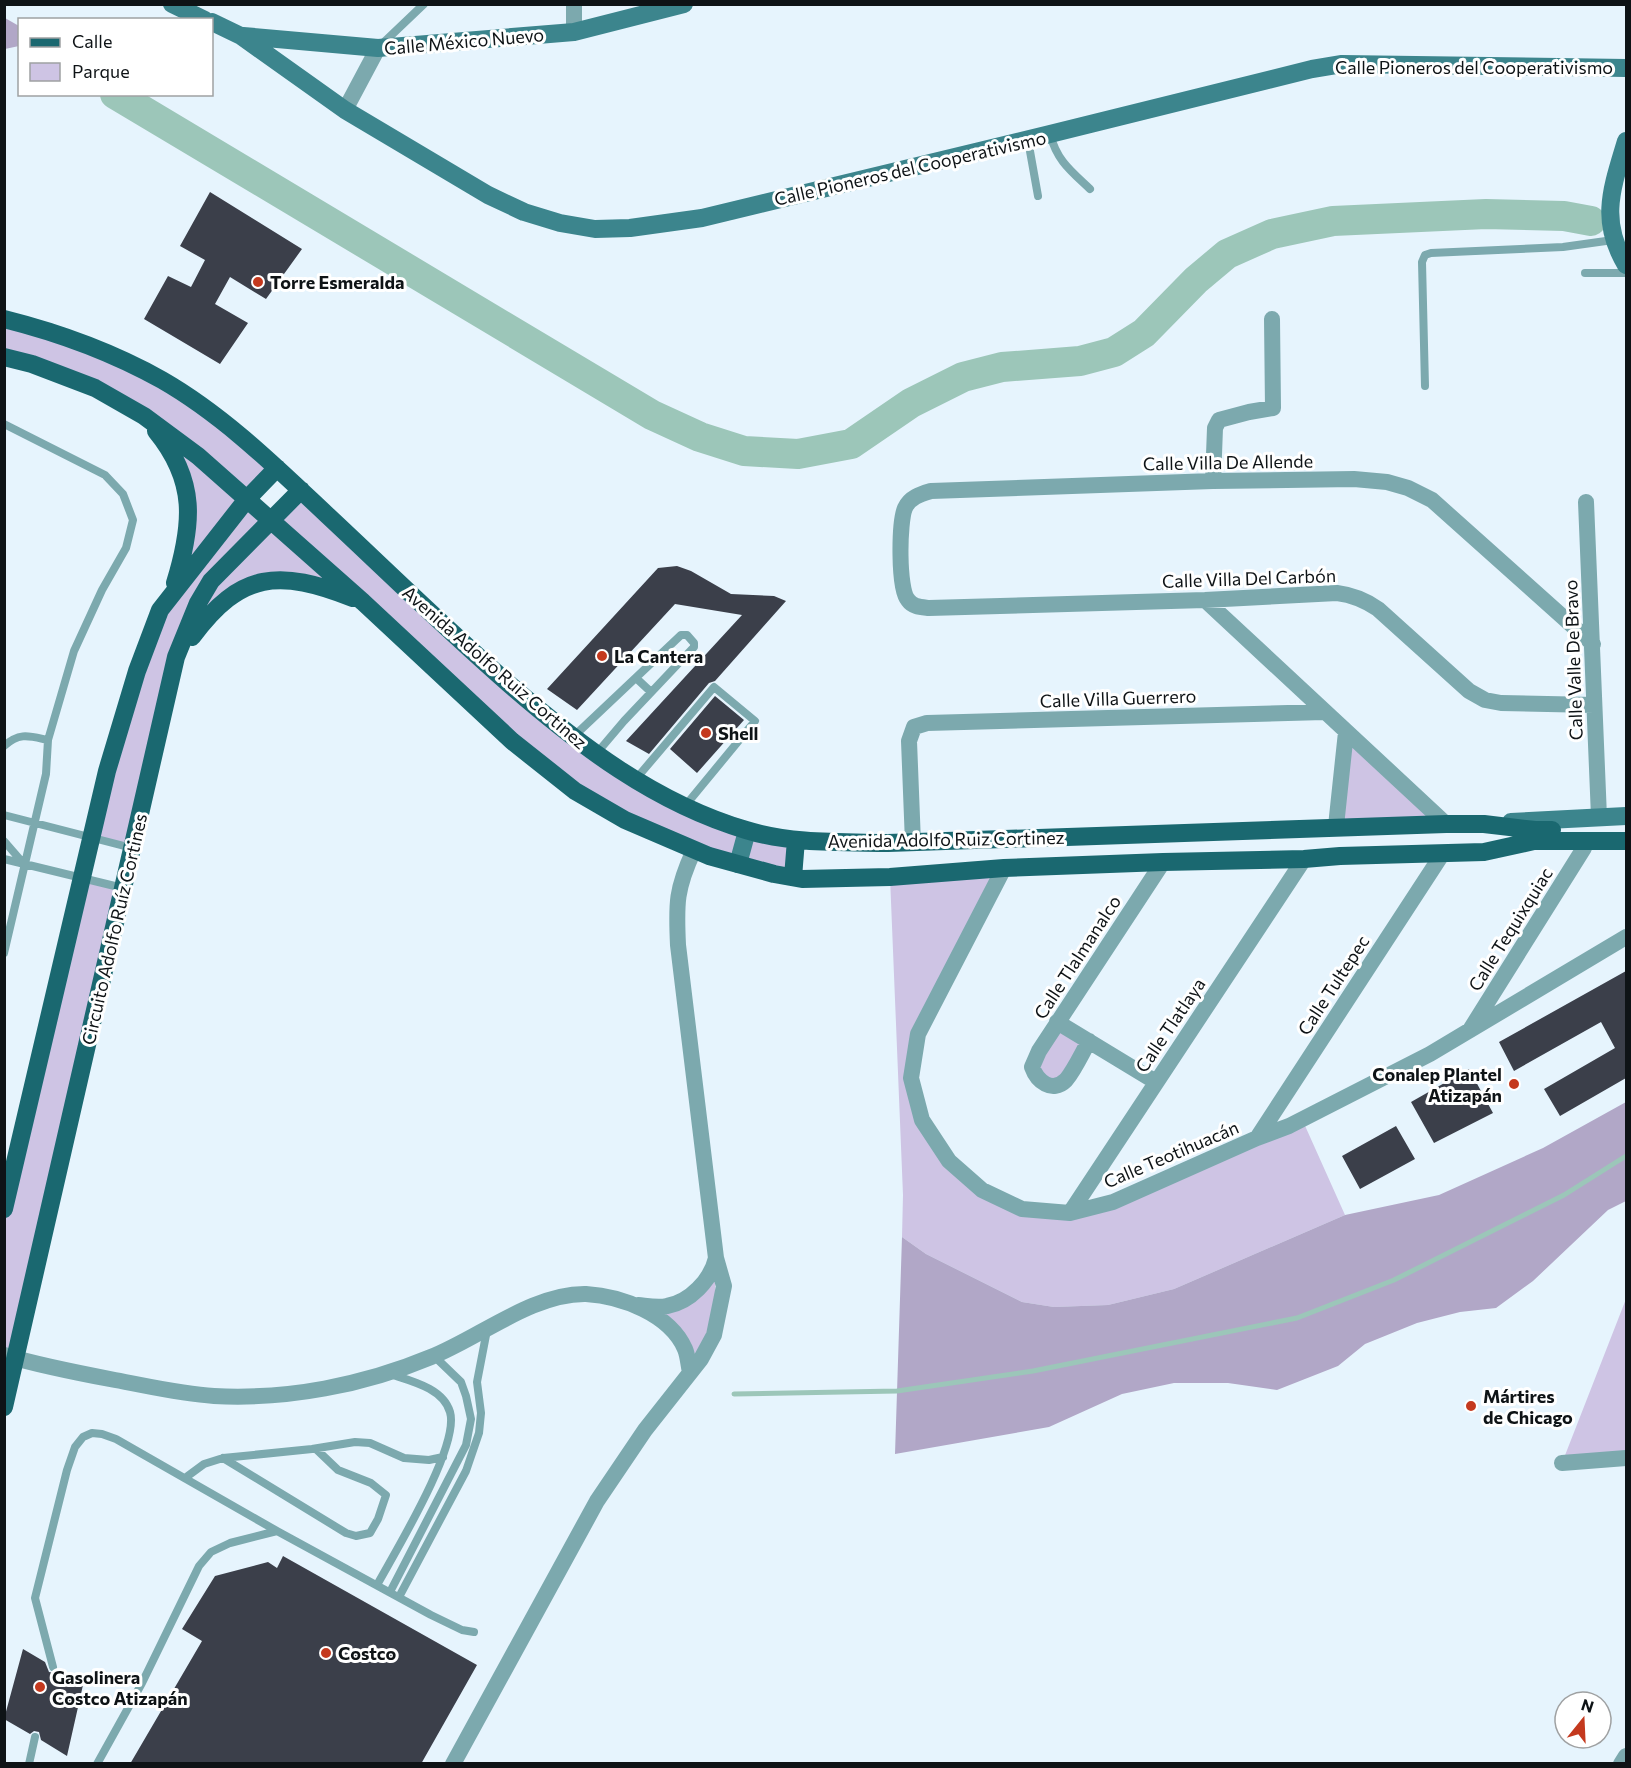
<svg xmlns="http://www.w3.org/2000/svg" width="1631" height="1768" viewBox="0 0 1631 1768" font-family="Commissioner,sans-serif">
<style>
.green{fill:#cec4e4}
.forest{fill:#b1a7c7}
.lines{fill:none;stroke-linecap:round;stroke-linejoin:round}
.stream{stroke:#9cc6b9;stroke-width:5}
.river{stroke:#9cc6b9;stroke-width:30}
.building{fill:#3b3f4a}
.lane{stroke:#7ca9ae;stroke-width:8}
.street{stroke:#7ca9ae;stroke-width:16}
.secondary{stroke:#3c858d;stroke-width:18}
.primary{stroke:#1a6870;stroke-width:18}
.poi-dot{fill:#c4391e;stroke:#fff;stroke-width:2}
.labels{text-anchor:middle;dominant-baseline:central;stroke-width:6;stroke-linejoin:round;paint-order:stroke}
.street-label{font-size:18px;fill:#0e1316;stroke:#fff}
.poi-label{font-size:18px;font-weight:bold;fill:#0e1316;stroke:#fff;text-anchor:start}
</style>
<rect width="100%" height="100%" fill="#e6f4fd"/>
<path class="green" d="M5 319 122 359 277 468 247 499 271 520 301 490 471 650 652 789 804 841 802 879 774 874 575 791 358 600 306 582 236 591 176 657 132 848 91 837 172 593 189 509 144 416 5 357Z
M1346 732 1446 824 1336 826Z
M1004 868 933 1003 911 1078 949 1161 1022 1209 1070 1212 1302 1119 1345 1215 1174 1289 1108 1305 1054 1307 1022 1302 926 1254 902 1237 903 1195 890 877Z
M82 879 123 888 5 1407V1216Z
M1057 1022 1089 1041 1065 1080 1036 1078Z
M716 1258 714 1335 690 1372 658 1306 681 1301Z
M1626 1299V1458L1562 1463Z"/>
<path class="forest" d="M5 18 19 26V46L5 49Z
M1626 1102V1201L1608 1210 1533 1281 1496 1308 1460 1312 1417 1323 1365 1344 1338 1366 1277 1390 1228 1383H1174L1122 1394 1049 1427 895 1454 902 1237 926 1254 1022 1302 1054 1307 1108 1305 1174 1289 1345 1215 1439 1195 1543 1148Z"/>
<g class="lines">
<path class="stream" d="M734 1394 897 1391 1033 1371 1297 1318 1394 1280 1564 1195 1626 1156"/>
<path class="river" d="M115 94 652 415 700 437 744 451 798 454 851 444 911 403 963 377 1002 367 1080 361 1114 352 1144 333 1196 280 1227 254 1272 234 1333 221 1486 214 1564 216 1591 221"/>
</g>
<path class="building" d="M210 192 302 249 266 299 230 277 215 304 248 323 220 364 144 319 168 276 191 287 205 260 180 246Z
M677 566 691 571 731 594 774 596 786 601 715 681 709 683 649 754 626 741 742 615 675 604 577 710 547 689 658 568Z
M715 696 744 720 697 773 670 749Z
M1626 971V1078L1560 1116 1544 1089 1615 1048 1601 1022 1514 1071 1499 1042Z
M1469 1069 1493 1113 1434 1143 1411 1102Z
M1396 1126 1415 1159 1360 1189 1342 1156Z
M283 1556 477 1665 421 1764H130L202 1641 182 1629 215 1576 268 1562 277 1568Z
M23 1649 45 1662 49 1672 54 1673 58 1670 83 1685 67 1756 41 1740 39 1732 34 1731 30 1734 4 1719Z"/>
<g class="lines">
<path class="lane" d="M381 45 424 4
M1050 134C1057 161 1071 171 1090 189
M1028 140 1038 196
M1585 273H1626
M1425 386 1422 262 1425 255 1431 253 1563 247 1613 240
M4 424 105 475 123 494 133 520 126 548 102 590 74 651 48 740 46 774 4 953
M636 678 651 692
M572 738 681 635H687L694 643V647L624 721 596 754
M4 746C20 732 29 736 48 740
M635 780 714 687 755 721 685 806
M4 815 132 848
M4 841 24 864
M4 859 123 888
M223 1458 346 1533 356 1536 370 1533 378 1519 386 1495 371 1483 338 1470 316 1449
M185 1478 204 1464 223 1458 312 1449 355 1442 370 1443 404 1458 429 1460 443 1457
M377 1585C395 1552 460 1446 450 1412 443 1388 411 1381 390 1374
M390 1592 466 1445 471 1419 466 1396 461 1382 434 1356
M399 1597 466 1471 479 1433 481 1413 477 1382 487 1330
M53 1667 35 1598 67 1470 75 1447 83 1437 92 1433 102 1434 116 1439 277 1531
M29 1764 35 1737
M97 1764 142 1683 199 1566 211 1552 230 1543 277 1531 431 1615 462 1630 474 1632"/>
<path class="street" d="M574 32V4
M345 110 378 48
M1213 481 1215 428 1219 420 1249 412 1273 408 1272 319
M1586 502 1599 817
M1205 600 1446 824
M1593 644 1432 500 1408 488 1387 482 1354 479 1213 481 931 491C921 494 910 497 905 508 899 522 898 589 908 600 913 607 920 607 929 608L1205 600 1337 593C1353 595 1365 600 1378 609L1469 691 1485 700 1501 703 1594 705
M1336 826 1346 732
M913 843 909 741 914 727 927 723 1324 712
M1004 868 918 1034 911 1078 922 1120 949 1161 982 1190 1022 1209 1070 1213 1113 1202 1257 1138 1289 1126 1430 1054 1626 937
M1057 1022 1156 1082
M1470 1030 1584 848
M1089 1041C1082 1053 1075 1069 1066 1080 1052 1094 1037 1081 1032 1067L1039 1051 1163 862
M1257 1138 1443 853
M1070 1213 1304 859
M638 1305C648 1306 658 1308 667 1306 690 1302 711 1280 716 1258
M4 1355C41 1366 78 1373 115 1380 148 1386 181 1394 214 1396 287 1400 364 1385 431 1357 479 1338 533 1293 586 1294 621 1296 670 1314 685 1349 688 1356 688 1364 690 1372
M1562 1463 1626 1458
M453 1764 597 1501 645 1430 701 1359 714 1335 724 1286 716 1258 678 945C676 903 676 889 694 850
M1621 1764 1626 1756"/>
<path class="secondary" d="M172 4 205 20
M212 22 241 36 345 110 488 195 524 212 560 223 595 229 630 228 702 218 1050 134 1312 69 1342 64 1626 68
M243 36 378 48 574 32 684 4
M1626 141C1612 188 1599 220 1626 265
M1511 822 1626 816
M738 864 747 831"/>
<path class="primary" d="M4 319C60 333 112 352 162 380 223 415 275 466 326 514 387 571 446 629 509 684 579 745 655 803 746 830 791 844 840 842 888 843L1446 824H1484L1535 830H1552
M4 357 32 364 95 388 144 416 198 456 363 602 512 741 575 791 625 820 709 856 774 874 802 879 890 877 1004 868 1163 862 1304 859 1340 856 1484 852 1534 841H1626
M156 431C197 481 193 524 175 583
M192 637C241 571 279 569 353 598
M793 877 796 840
M4 1209 107 771 137 671 160 610 247 499 277 468
M4 1407 176 657 198 603 211 581 301 490"/>
</g>
<g class="poi-dot">
<circle cx="258" cy="282" r="6"/>
<circle cx="602" cy="656" r="6"/>
<circle cx="706" cy="733" r="6"/>
<circle cx="1514" cy="1084" r="6"/>
<circle cx="1471" cy="1406" r="6"/>
<circle cx="326" cy="1653" r="6"/>
<circle cx="40" cy="1687" r="6"/>
</g>
<g class="labels">
<g class="street-label">
<text transform="translate(464 41) rotate(-5)">Calle México Nuevo</text>
<text x="1474" y="67">Calle Pioneros del Cooperativismo</text>
<text transform="translate(910 168) rotate(-13)">Calle Pioneros del Cooperativismo</text>
<text transform="translate(1228 462) rotate(-1)">Calle Villa De Allende</text>
<text transform="translate(1249 578) rotate(-2)">Calle Villa Del Carbón</text>
<text transform="translate(1573 660) rotate(-92)">Calle Valle De Bravo</text>
<text transform="translate(495 667) rotate(41)">Avenida Adolfo Ruiz Cortinez</text>
<text transform="translate(1118 698) rotate(-2)">Calle Villa Guerrero</text>
<text transform="translate(946 839) rotate(-1)">Avenida Adolfo Ruiz Cortinez</text>
<text transform="translate(114 929) rotate(-77)">Circuito Adolfo Ruíz Cortines</text>
<text transform="translate(1510 929) rotate(-58)">Calle Tequixquiac</text>
<text transform="translate(1077 957) rotate(-57)">Calle Tlalmanalco</text>
<text transform="translate(1333 985) rotate(-57)">Calle Tultepec</text>
<text transform="translate(1170 1025) rotate(-56)">Calle Tlatlaya</text>
<text transform="translate(1171 1154) rotate(-23)">Calle Teotihuacán</text>
</g>
<g class="poi-label">
<text x="270" y="282">Torre Esmeralda</text>
<text x="614" y="656">La Cantera</text>
<text x="718" y="733">Shell</text>
<text x="1502" y="1074" text-anchor="end">Conalep Plantel<tspan x="1502" dy="21">Atizapán</tspan></text>
<text x="1483" y="1396">Mártires<tspan x="1483" dy="21">de Chicago</tspan></text>
<text x="338" y="1653">Costco</text>
<text x="52" y="1677">Gasolinera<tspan x="52" dy="21">Costco Atizapán</tspan></text>
</g>
</g>
<rect width="1631" height="1768" fill="none" stroke="#0e1316" stroke-width="12"/>
<rect x="18" y="18" width="195" height="78" fill="#ffffff" stroke="#9fa1a2" stroke-width="1.5"/>
<rect x="30" y="38" width="30" height="9" fill="#1a6870" stroke="#9fa1a2" stroke-width="1.5"/>
<text x="72" y="48" font-size="18" fill="#0e1316">Calle</text>
<rect x="30" y="63" width="30" height="18" fill="#cec4e4" stroke="#9fa1a2" stroke-width="1.5"/>
<text x="72" y="78" font-size="18" fill="#0e1316">Parque</text>
<g transform="translate(1583 1720) rotate(18)"><circle r="28" fill="#ffffff" stroke="#9fa1a2" stroke-width="1.5"/>
<path d="M0-4.5L10 22L0 15L-10 22Z" fill="#c4391e"/>
<text y="-9" font-size="16" font-weight="bold" text-anchor="middle" fill="#0e1316">N</text>
</g>
</svg>
